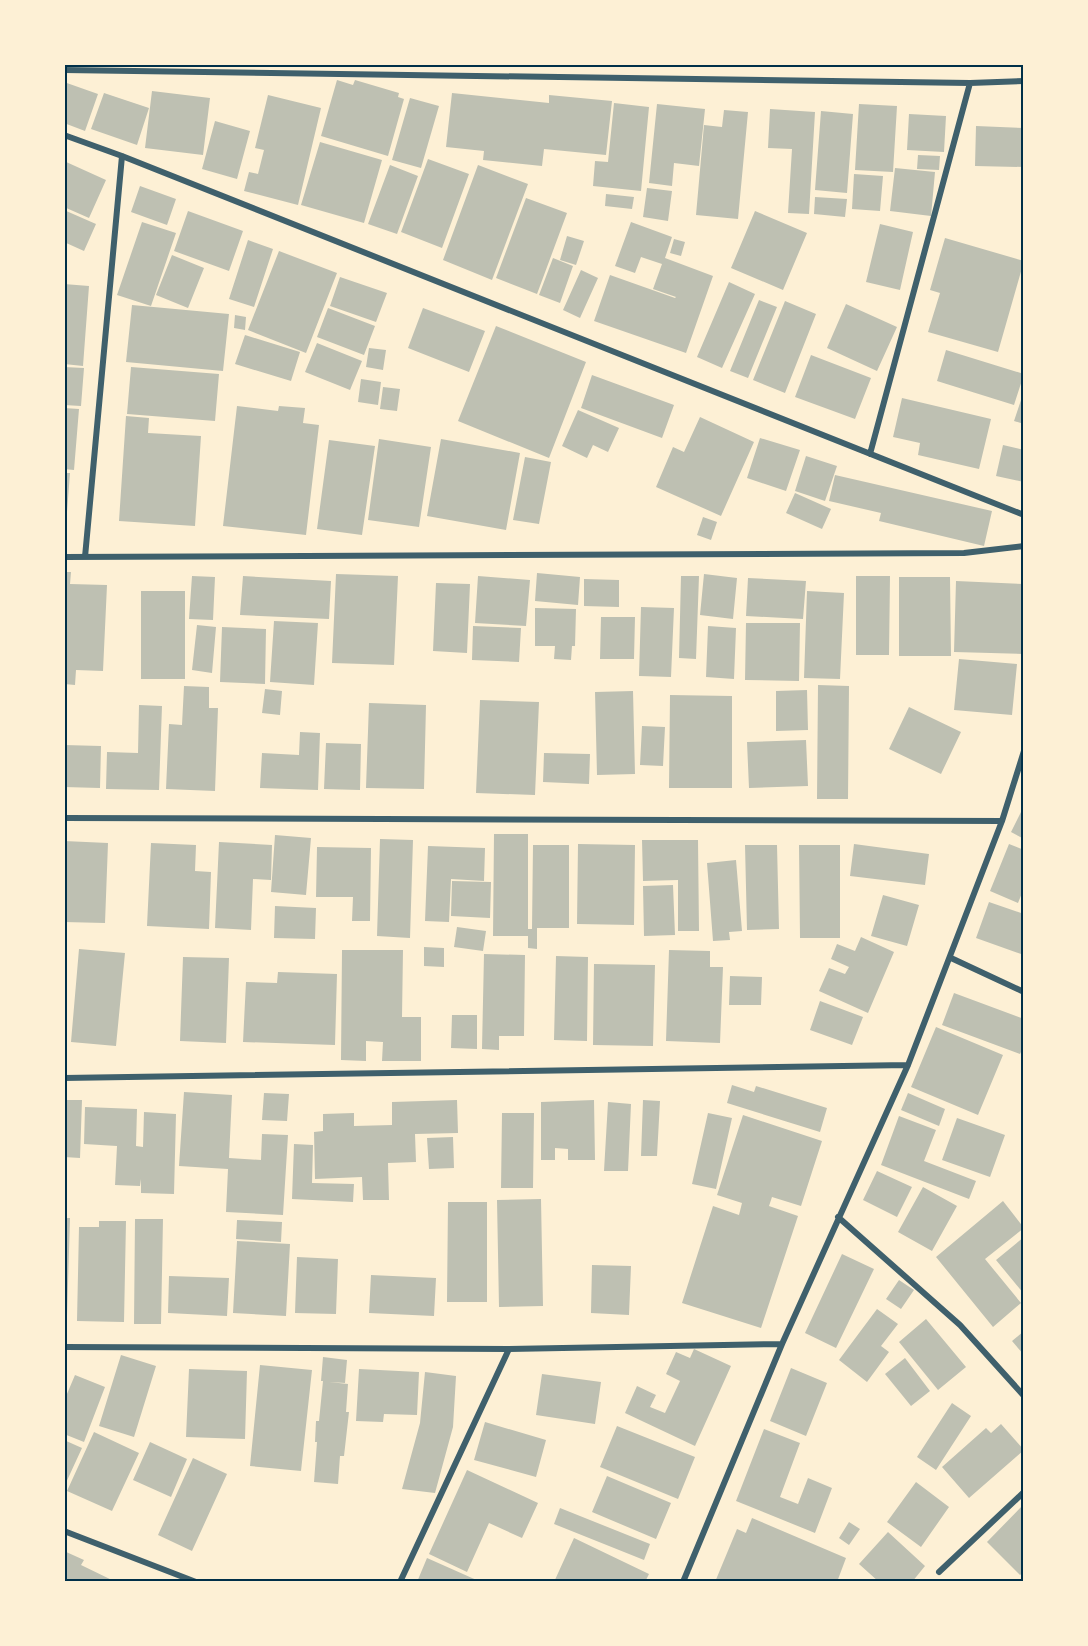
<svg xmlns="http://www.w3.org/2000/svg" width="1088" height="1646" viewBox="0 0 1088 1646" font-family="Commissioner,sans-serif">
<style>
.building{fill:#bec0b2}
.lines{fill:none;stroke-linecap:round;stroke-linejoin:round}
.minor{stroke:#3f606c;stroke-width:6}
.neatline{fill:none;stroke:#003049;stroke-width:2}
</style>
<rect width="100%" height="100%" fill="#fdf0d5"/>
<path class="building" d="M337 80 353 85 355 80 399 93 398 97 404 99 388 156 321 136Z
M64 82 98 94 85 131 64 123Z
M152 91 210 98 203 155 145 148Z
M104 93 149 108 137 145 91 129Z
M452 93 549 103V95L612 101 606 155 544 149 542 166 483 160 484 151 446 147Z
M268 95 321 108 298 205 244 191 249 172 258 174 264 150 255 148Z
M410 98 439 106 421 168 392 160Z
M614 103 649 107 641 191 593 186 595 161 608 162Z
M657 104 705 109 699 166 674 163 672 186 649 183Z
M859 104 897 106 893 172 855 170Z
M770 109 815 112 809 214 788 213 792 149 768 148Z
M724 110 748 112 738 219 696 215 704 125 722 127Z
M821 111 853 114 847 193 815 190Z
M909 114 946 116 944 152 907 150Z
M215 121 250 131 237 179 202 169Z
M976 126 1024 128V167L975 166Z
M320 142 382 160 364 223 301 205Z
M918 155 940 156 939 170 917 169Z
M428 159 469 174 442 248 401 232Z
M64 161 106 180 89 218 64 207Z
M390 165 418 176 397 234 368 224Z
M478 165 528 184 492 280 443 260Z
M895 168 935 172 931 216 890 211Z
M854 174 883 176 880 211 852 209Z
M140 186 176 199 167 225 131 212Z
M647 188 672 191 668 221 643 217Z
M606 194 634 197 632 209 605 206Z
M815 197 847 199 845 217 814 214Z
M526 198 567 213 537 294 496 278Z
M64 210 96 224 84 251 64 242Z
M188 211 243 231 229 271 174 251Z
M755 211 807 233 783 290 731 268Z
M142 222 176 233 151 306 117 295Z
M631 222 672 237 665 258 713 276 686 353 594 321 610 275 675 298 676 297 653 289 662 264 641 257 635 273 615 266Z
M880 224 913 232 900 290 866 282Z
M567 236 584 241 576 265 560 260Z
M945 238 1024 261 998 352 928 332 940 293 930 290Z
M674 239 685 242 681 256 670 253Z
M248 240 273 249 254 307 229 299Z
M279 251 337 273 306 353 248 330Z
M172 255 204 268 188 308 156 295Z
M553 258 573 266 560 303 539 295Z
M581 270 598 278 580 318 563 310Z
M340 277 387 293 376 322 330 306Z
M729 282 755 294 722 368 697 357Z
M64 284 89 286 83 366 64 364Z
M759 300 777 307 748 378 730 371Z
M785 301 816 314 785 393 753 380Z
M846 304 897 327 877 371 827 348Z
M132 305 229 314 223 371 126 362Z
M328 308 375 326 364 355 317 337Z
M423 308 485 331 469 372 408 348Z
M235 315 246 317 245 330 234 328Z
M496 326 586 362 549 458 458 421Z
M245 335 300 352 291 381 235 364Z
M317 343 362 361 350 390 305 372Z
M369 348 386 350 383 370 366 367Z
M946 350 1024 374 1014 405 937 381Z
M811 355 871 378 855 419 795 397Z
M64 367 84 368 81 406 64 405Z
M131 367 219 374 215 421 127 414Z
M592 375 674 405 662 438 581 408Z
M361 379 381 382 378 405 358 402Z
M383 387 400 389 397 411 380 409Z
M1023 394H1024V424L1014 421Z
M902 398 991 419 979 469 918 455 920 443 893 437Z
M237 406 278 411 279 406 305 408 303 423 319 425 306 535 223 526Z
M64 408 79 409 74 470 64 469Z
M578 410 619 428 608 452 593 445 587 458 562 446Z
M126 416 149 418 148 433 201 436 195 526 119 521Z
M700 417 754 442 721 516 656 487 673 447 684 452Z
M760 438 800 450 786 491 747 478Z
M379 439 431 447 419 527 368 520Z
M441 439 520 453 506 530 427 516Z
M329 440 375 446 362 535 317 529Z
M1003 445 1024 450V482L996 476Z
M806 456 837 466 825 501 795 491Z
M525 457 551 462 539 524 513 520Z
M64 473H70L66 525H64Z
M835 475 992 511 984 546 879 521 881 513 829 501Z
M795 493 831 509 822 529 786 513Z
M703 517 717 522 711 540 697 535Z
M64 572H71L70 584 107 585 103 671 76 670 75 685 64 684Z
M537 573 580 577 578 605 535 601Z
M336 574 398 576 394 665 332 663Z
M704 574 737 578 733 619 700 615Z
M192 576 215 577 213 620 189 619Z
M243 576 331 581 329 619 240 615Z
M478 576 530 580 526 626 475 623Z
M681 576H699L696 659 679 658Z
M856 576H890L889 655H856Z
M899 577H950L951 656H899Z
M748 578 806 581 803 619 746 616Z
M584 579 619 580V607L584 606Z
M956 581 1024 584V654L954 652Z
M436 583 470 584 467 653 433 651Z
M141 591H185V679H141Z
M807 591 844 593 840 679 804 678Z
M641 607 674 608 671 677 639 676Z
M535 608 576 609 575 646H572L571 660 554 659 555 646H535Z
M601 617H635L634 659H600Z
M274 621 318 623 314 685 270 682Z
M746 623H800L799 681 745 680Z
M197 625 216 627 212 673 192 670Z
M473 626 521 628 519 662 472 660Z
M708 626 736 628 734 679 706 677Z
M222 627 266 629 265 684 220 682Z
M959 659 1017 664 1012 715 954 710Z
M818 685 849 686 848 799H817Z
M184 686 209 687V708H218L215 791 166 789 169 724 182 725Z
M265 689 282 691 280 715 262 713Z
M807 690 808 730 776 731V691Z
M633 691 635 774 597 775 595 692Z
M670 695 732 696V788H669Z
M480 700 539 702 535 795 476 793Z
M369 703 426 705 424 789 366 788Z
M139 705 162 706 159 790 106 789 107 752 138 753Z
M909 707 961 732 941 774 889 749Z
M642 726 665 727 663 766 640 765Z
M300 732 320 733 318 790 260 788 262 753 299 755Z
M806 740 808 786 749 788 747 742Z
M326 743 361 744 360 790 324 789Z
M64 745 101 746 100 788 64 787Z
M544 753 590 754 589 784 543 782Z
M1024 806V839L1011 832Z
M494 834H528V929H532L533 845H569V928H537V949L528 948V936H493Z
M275 835 311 838 306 895 271 892Z
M380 839 413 840 410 938 377 936Z
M642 840H698L699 931H678V880L643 881Z
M64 841 108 843 105 923 64 922Z
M219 842 272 845 271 880 253 879 251 930 215 928Z
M151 843 196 845 195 871 211 872 209 929 147 926Z
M578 844 635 845 634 925 577 924Z
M854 844 929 854 925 885 850 876Z
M1009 844 1024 850V888L1018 903 990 891Z
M745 845H777L779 929 747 930Z
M799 845H840V938H800Z
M428 846 485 848 484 881 451 879 449 922 425 921Z
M317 847 371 848 370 921H352L353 897H316Z
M736 860 742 931 729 932 730 940 713 941 707 863Z
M452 881 491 882 490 918 451 916Z
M673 885 675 935 644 936 643 886Z
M883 895 919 905 907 946 871 936Z
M989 902 1024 914V955L976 938Z
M275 906 316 908 315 939 274 938Z
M457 927 486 931 483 951 454 947Z
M861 937 894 952 868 1013 819 991 829 968 845 974 849 967 831 959 837 944 855 951Z
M424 947 444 948V967L424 966Z
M79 949 125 953 116 1046 71 1042Z
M342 950H403L402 1017H421V1061H382L383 1042 366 1041V1061L341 1060Z
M669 950 710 951V967H723L720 1043 666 1041Z
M484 954 525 955 524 1036H499V1050L482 1049Z
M556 956 588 957 587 1041 554 1040Z
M183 957 229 958 226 1043 180 1041Z
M594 964 655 965 653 1046 593 1045Z
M278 972 337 974 335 1045 243 1042 246 982 277 983Z
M730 976 762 977 761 1005H729Z
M954 993 1024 1019V1046L1020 1054 942 1025Z
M820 1001 863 1017 852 1045 810 1030Z
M452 1015H477V1049L451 1048Z
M936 1027 1003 1055 978 1115 911 1087Z
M732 1085 754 1092 756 1086 827 1108 820 1132 727 1103Z
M184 1092 232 1095 229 1158 261 1160 262 1134 288 1135 283 1215 226 1212 228 1169 179 1166Z
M264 1093 289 1094 287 1121 262 1120Z
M908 1093 945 1109 939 1126 901 1110Z
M64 1100H82L80 1158 64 1157Z
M457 1100 458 1133 415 1134 416 1162 388 1163 389 1200H363L362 1177 315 1179 314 1132 323 1131V1114L354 1113V1126L392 1125V1102Z
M594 1100 595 1160H568V1149L555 1148V1160H541V1102Z
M643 1100 660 1101 657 1156H641Z
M608 1102 631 1104 628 1171H604Z
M85 1107 137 1109 136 1146 143 1147 144 1112 176 1114 174 1194 141 1193V1179L140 1186 115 1185 117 1146 84 1144Z
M502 1113H534L533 1188H501Z
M708 1113 732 1118 716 1189 692 1184Z
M743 1115 822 1141 801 1206 772 1197 769 1206 798 1216 761 1328 682 1303 713 1206 739 1215 742 1203 717 1195Z
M899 1116 936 1130 924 1161 976 1181 969 1199 881 1165Z
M957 1118 1005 1135 990 1177 942 1160Z
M453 1137 454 1168 429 1169 427 1138Z
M294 1144 313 1145 312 1183 354 1184 353 1202 292 1199Z
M877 1171 912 1187 897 1217 863 1200Z
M923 1187 957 1206 932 1251 898 1232Z
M541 1199 543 1306 499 1307 497 1200Z
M1003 1201 1024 1228 985 1259 1021 1303 993 1327 936 1257Z
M448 1202H487V1302H447Z
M64 1218H70L67 1316H64Z
M135 1219H163L161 1324H134Z
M237 1220 282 1222 281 1242 236 1239Z
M99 1221H126L124 1322 77 1321 79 1227H99Z
M1024 1237V1294L996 1260Z
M237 1241 290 1244 286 1316 233 1313Z
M842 1254 874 1269 836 1348 805 1333Z
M297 1257 338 1259 336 1314 295 1313Z
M592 1265 631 1266 629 1315 591 1313Z
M371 1275 436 1278 434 1316 369 1313Z
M169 1276 229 1278 227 1316 168 1313Z
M899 1280 914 1290 901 1309 886 1299Z
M877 1309 898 1324 881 1346 889 1352 867 1382 839 1360Z
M926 1319 966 1367 938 1390 899 1342Z
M1024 1331V1355L1012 1341Z
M694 1349 731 1366 695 1446 625 1413 637 1386 656 1395 650 1407 665 1413 680 1381 666 1374 676 1352 690 1358Z
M121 1355 156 1366 134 1437 99 1426Z
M323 1357 347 1360 345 1383 329 1382 348 1384 346 1412H349L344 1456H340L338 1484 314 1482 317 1442H315L316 1421H319L323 1381H321Z
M905 1358 930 1391 911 1406 885 1374Z
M260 1365 312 1370 301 1471 250 1466Z
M791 1368 827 1383 806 1436 770 1421Z
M189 1369 247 1371 245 1439 186 1437Z
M359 1369 419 1372 417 1415 384 1414 383 1422 356 1421Z
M425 1372 456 1376 453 1427 435 1493 402 1489 420 1423Z
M542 1374 601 1382 595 1424 536 1415Z
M75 1375 105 1387 84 1442 64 1434V1401Z
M952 1403 971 1416 936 1470 917 1457Z
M485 1422 546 1440 536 1477 474 1460Z
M1001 1424 1024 1450 969 1498 942 1467 986 1428 991 1433Z
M617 1426 695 1457 678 1499 600 1467Z
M764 1429 800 1443 780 1497 798 1504 808 1478 832 1488 815 1533 736 1501Z
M94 1432 139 1453 112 1511 67 1491Z
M64 1440 82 1448 64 1487Z
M150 1442 187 1459 171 1497 133 1480Z
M193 1458 227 1474 192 1551 158 1535Z
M467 1470 538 1503 522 1538 489 1523 467 1572 429 1554Z
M607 1476 671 1503 656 1539 592 1512Z
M916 1482 949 1507 921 1547 887 1522Z
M1024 1504V1572L1020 1575 987 1542Z
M560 1508 650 1544 644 1560 554 1524Z
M752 1518 846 1558 837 1582H715L737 1529 746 1533Z
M849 1522 860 1529 849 1545 839 1538Z
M888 1532 925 1566 912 1582H879L859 1564Z
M574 1538 649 1574 645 1582H554Z
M64 1551 84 1560 81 1565 116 1582H64Z
M427 1558 481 1582H417Z"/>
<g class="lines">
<path class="minor" d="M64 70 970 83 1024 81
M64 135 122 156 1024 515
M870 454 970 83
M64 557 964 553 1024 546
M85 557 122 156
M64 818 1002 821
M951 958 1024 992
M64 1078 908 1065
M838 1217 960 1325 1024 1396
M64 1347 509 1349 782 1344
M64 1531 196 1582
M939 1572 1024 1492
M400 1582 509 1349
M683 1582 782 1344 908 1065 1002 821 1024 751"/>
</g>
<rect width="1088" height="1646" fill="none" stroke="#fdf0d5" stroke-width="132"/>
<rect x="66" y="66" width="956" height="1514" class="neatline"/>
</svg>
